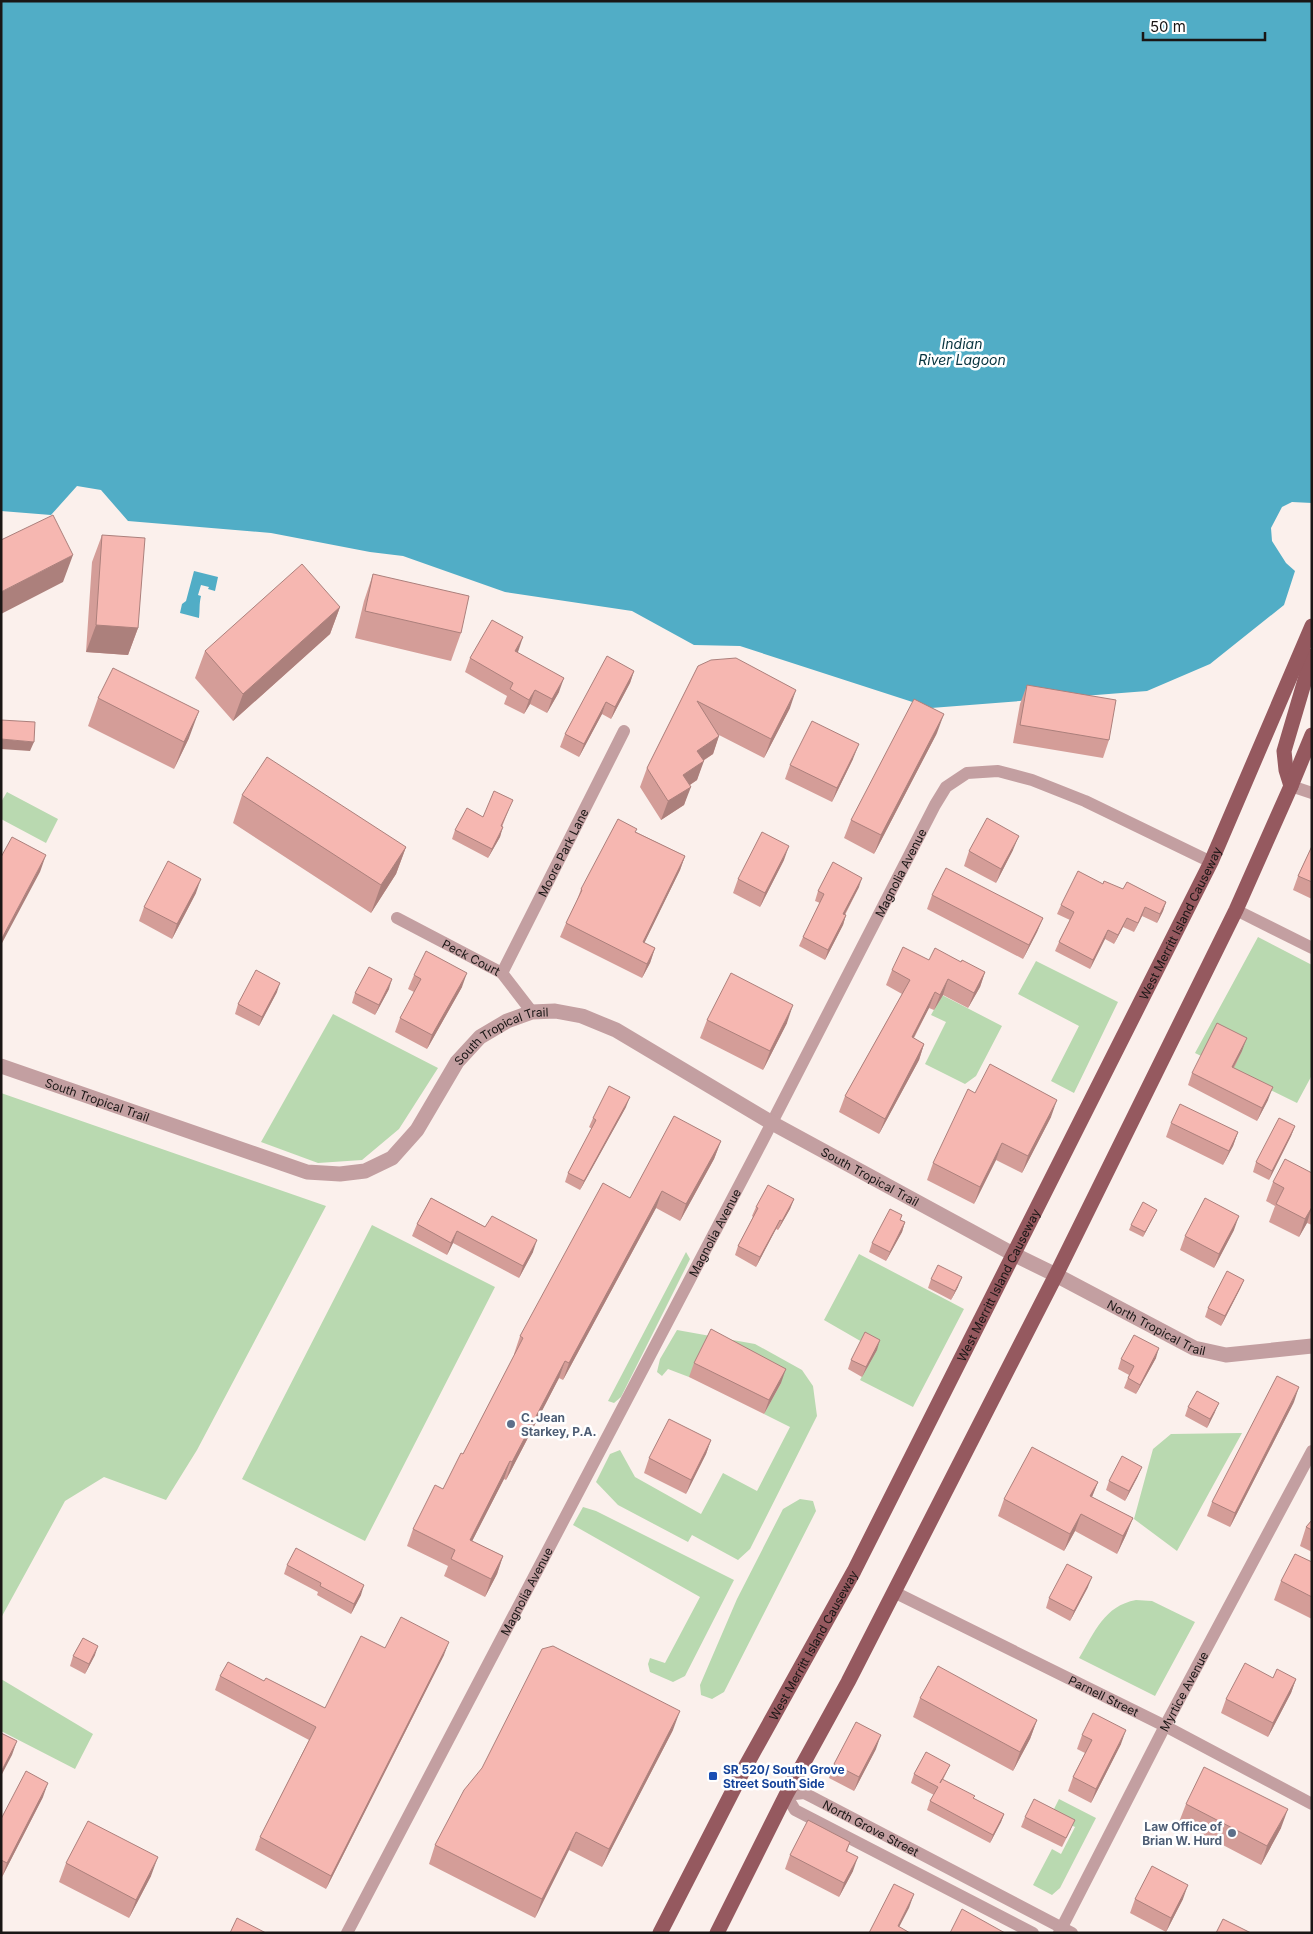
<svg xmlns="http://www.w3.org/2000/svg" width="1313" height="1934" viewBox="0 0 1313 1934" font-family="Inter,sans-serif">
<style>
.green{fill:#b9d9b0}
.water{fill:#51adc6}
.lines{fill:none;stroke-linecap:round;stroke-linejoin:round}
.minor{stroke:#c39fa1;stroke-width:12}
.tertiary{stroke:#c39fa1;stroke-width:15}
.primary{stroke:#95595f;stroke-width:15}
.wall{fill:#d49d98}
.shaded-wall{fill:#ac807c}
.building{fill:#f6b7b1;stroke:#ac807c}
.service-dot{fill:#5c6f8a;stroke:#fff;stroke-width:2}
.transit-dot{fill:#1a4fb4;stroke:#fff;stroke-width:2}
.labels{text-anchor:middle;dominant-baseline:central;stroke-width:5;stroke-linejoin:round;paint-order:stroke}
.street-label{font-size:12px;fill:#1a1615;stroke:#fff}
.service-label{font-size:12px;font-weight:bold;fill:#4e5e75;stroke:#fff;text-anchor:start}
.transit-label{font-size:12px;font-weight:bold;fill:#164399;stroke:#fff;text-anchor:start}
.water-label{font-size:14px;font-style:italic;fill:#07333e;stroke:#fff}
</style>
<rect width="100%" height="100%" fill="#fbf0ec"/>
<path class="green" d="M7 792 58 819 46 843 1 819V802Z
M1258 937 1312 965V1075L1297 1103 1195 1053Z
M1036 961 1118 1002 1074 1093 1051 1081 1079 1026 1018 994Z
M942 995 1002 1026 976 1076 965 1084 925 1064 946 1022 931 1015Z
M333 1014 438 1068 399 1129 362 1160 318 1163 261 1142Z
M1 1093 326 1206 197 1450 166 1500 104 1477 65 1501 1 1618Z
M372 1225 495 1287 365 1541 242 1479Z
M686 1252 690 1259 621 1397 614 1403 608 1401Z
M859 1254 964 1309 913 1407 860 1380 876 1350 824 1320Z
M677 1330 755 1344 802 1370 813 1386 817 1416 750 1549 738 1560 692 1535 688 1542 618 1505 596 1482 610 1454 620 1450 635 1477 701 1514 723 1473 757 1491 790 1427 764 1414 781 1383 689 1377 668 1369 662 1376 657 1372 660 1359Z
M1242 1433 1177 1551 1134 1519 1153 1449 1171 1434Z
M800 1499 813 1501 816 1511 724 1692 712 1699 701 1695 700 1685 737 1599 783 1509Z
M583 1507 596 1511 734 1580 685 1676 673 1682 650 1672 648 1664 650 1658 665 1663 700 1597 573 1525Z
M1136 1600 1152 1601 1195 1622 1155 1696 1079 1658C1095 1632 1104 1606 1136 1600Z
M1 1679 93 1734 75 1769 1 1731Z
M1059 1799 1096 1818 1060 1888 1052 1895 1033 1885 1052 1849 1061 1854 1075 1827 1051 1815Z"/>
<path class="water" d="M1 1H1312V503L1292 502 1282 507 1271 528 1272 541 1286 563 1295 571 1284 605 1210 664 1147 691 931 708 740 646 694 645 632 611 505 592 403 556 370 552 271 533 128 521 101 490 77 486 51 515 1 511Z
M194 571 218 577 215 591 208 589 209 587 201 585 198 595 201 596C199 604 200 610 199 618L180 613 182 604 186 601Z"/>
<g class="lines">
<g class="minor">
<path d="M1291 786 1312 793"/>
<path d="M1236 910 1312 948"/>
<path id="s1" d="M397 918 502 973 532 1012"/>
<path id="s2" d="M502 973 624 731"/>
<path id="s3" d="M894 1592 1165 1726 1312 1804"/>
<path id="s4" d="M347 1933 763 1140 935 805 946 787 967 773 998 771 1032 780 1085 801 1211 862"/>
<path id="s5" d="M1033 1933 795 1810 786 1795 804 1793 812 1797 1072 1933"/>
<path id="s6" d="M1059 1933 1165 1726 1312 1451"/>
</g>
<path class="tertiary" id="s7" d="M1 1066 307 1172 340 1174 365 1171 392 1158 417 1130 457 1062 480 1037 507 1021 532 1012 555 1011 582 1016 616 1030 772 1123 1013 1254 1056 1275 1194 1348 1226 1355 1312 1346"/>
<g class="primary">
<path d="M1291 786 1286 770 1284 751 1312 656"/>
<path id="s8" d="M660 1933 743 1771 854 1571 1211 862 1312 626"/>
<path d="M717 1933 786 1795 848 1682 1056 1275 1236 910 1291 786 1312 735"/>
</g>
</g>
<path class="wall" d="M102 535 138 628 128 655 86 652 92 562Z
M373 574 461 633 451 661 355 638 364 601Z
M340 607 330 634 233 721 195 678 205 651Z
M517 653 559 692 547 713 530 704 524 714 504 704 507 696 465 672 470 658Z
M698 666 790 708 764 758 719 735 713 754 703 761 697 780 690 785 684 805 661 820 640 787 647 768Z
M634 671 630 683 611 719 602 714 579 757 560 747 565 734Z
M1027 685 1109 740 1103 758 1013 743 1020 704Z
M98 698 189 738 174 769 88 726Z
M937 733 874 854 844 838 851 820Z
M853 759 832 802 785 779 790 765Z
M242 795 406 847 396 874 371 913 233 823Z
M509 809 502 827 500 837 488 858 452 839 455 830Z
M636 832 685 856 680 870 644 943 655 948 650 963 642 978 560 937 566 923 576 903 581 889Z
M1312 846V899L1293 890 1298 876Z
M1013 850 996 883 964 866 969 851Z
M784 860 760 907 733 893 738 879Z
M1103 884 1123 889 1166 902 1163 911 1157 923 1142 916 1134 932 1123 927 1114 944 1105 939 1090 969 1055 951 1059 942 1070 920 1057 914 1061 905Z
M859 887 845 915H846L843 925 825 960 799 946 803 937 820 903 815 901 818 891Z
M196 893 172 939 139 921 144 907Z
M932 895 1043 918 1037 932 1023 959 927 909Z
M929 960 961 962 985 972 980 987 968 1008 943 995 934 1010 929 1008 914 1038 924 1044 919 1060 879 1134 839 1112 845 1096 902 994 886 985 892 970Z
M414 975 462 987 427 1049 395 1032 400 1018 414 992 408 989Z
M389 989 375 1015 352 1003 355 993Z
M277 992 259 1026 235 1014 238 1004Z
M707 1020 787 1023 763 1070 700 1038Z
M1242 1051 1234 1068 1268 1100 1257 1121 1188 1085 1192 1073Z
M975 1093 1051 1117 1022 1173 996 1160 974 1204 927 1180 933 1163Z
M626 1107 580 1190 565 1182 568 1173 592 1129 589 1127 593 1118Z
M1171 1123 1238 1132 1233 1146 1223 1165 1166 1137Z
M1295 1126 1291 1136 1269 1180 1253 1172 1256 1162Z
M721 1141 714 1159 680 1221 656 1208 563 1380 559 1378 506 1480 504 1479 472 1541 503 1556 497 1574 485 1597 444 1576 448 1566 407 1546 413 1529 443 1489 463 1454 515 1354H514L520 1336 630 1198Z
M1312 1173V1225L1307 1223 1299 1237 1269 1222 1275 1206 1266 1201 1273 1182Z
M431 1198 533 1252 519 1278 453 1243 447 1255 412 1236 417 1224Z
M794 1199 790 1209 778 1230 776 1229 756 1267 735 1255 738 1246 753 1217 752 1216 756 1207Z
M1155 1214 1143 1237 1129 1230 1131 1225Z
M901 1220 905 1222 902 1232 886 1261 869 1252 872 1243Z
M1234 1230 1214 1268 1180 1250 1185 1236Z
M931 1279 958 1287 951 1300 928 1288Z
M1244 1280 1240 1289 1221 1326 1205 1317 1208 1308Z
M877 1350 862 1377 848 1369 851 1360Z
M1156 1358 1136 1394 1124 1388 1129 1375 1118 1369 1121 1359Z
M694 1363 781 1383 764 1414 689 1377Z
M1294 1402 1230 1527 1207 1516 1212 1502Z
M1188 1407 1215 1412 1207 1428 1185 1416Z
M711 1440 706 1454 686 1494 644 1473 649 1458Z
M1138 1476 1125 1501 1106 1490 1109 1481Z
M1098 1482 1092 1497 1133 1518 1126 1535 1117 1554 1075 1531 1064 1551 998 1516 1004 1499Z
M1312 1520V1552L1300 1546 1306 1527Z
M1312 1562V1619L1274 1600 1281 1581Z
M287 1565 361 1595 351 1614 317 1595 318 1592 284 1574Z
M1088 1587 1070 1621 1046 1608 1049 1598Z
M385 1648 444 1655 326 1889 255 1850 260 1837 309 1740 215 1690 220 1676 264 1681 325 1708Z
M95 1655 85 1674 70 1666 73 1656Z
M1273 1678 1296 1679 1291 1693 1268 1737 1221 1713 1226 1699Z
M920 1698 1037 1720 1030 1739 1013 1771 913 1717Z
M673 1730 602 1867 569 1850 535 1918 429 1864 435 1845Z
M1082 1735 1121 1744 1091 1803 1068 1791 1073 1777 1085 1753 1077 1749Z
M876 1749 854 1791 829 1778 834 1764Z
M950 1765 943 1780 974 1799 1004 1814 1001 1822 990 1843 927 1810 930 1801 934 1795 911 1783 914 1774Z
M43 1797 2 1877 1 1876V1819Z
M1186 1804 1281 1828 1261 1865 1179 1822Z
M1025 1817 1071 1829 1062 1847 1021 1827Z
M850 1842 847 1852 853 1871 839 1897 785 1869 790 1855Z
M66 1863 151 1876 129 1918 59 1882Z
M1135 1899H1183L1166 1932 1130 1913Z"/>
<path class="shaded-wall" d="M73 555 63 582 1 614V592Z
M340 607 330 634 233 721 243 694Z
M96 625 138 628 128 655 86 652Z
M523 637 518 652 510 665 515 651Z
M634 671 630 683 611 719 615 707Z
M564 678 559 692 547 713 552 699Z
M535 690 530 704 524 714 529 700Z
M796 690 790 708 764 758 771 739Z
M606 702 602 714 579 757 584 744Z
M199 711 189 738 174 769 184 742Z
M944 714 937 733 874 854 881 835Z
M719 736 713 754 690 769 697 751Z
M1 739 34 742 30 751 1 749Z
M859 744 853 759 832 802 837 788Z
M704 761 697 780 676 794 683 775Z
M691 787 684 805 661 820 668 801Z
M503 827 500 837 488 858 492 849Z
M1019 836 1013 850 996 883 1001 869Z
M789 846 784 860 760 907 765 893Z
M406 847 396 874 371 913 381 885Z
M46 855 40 872 1 945V940Z
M685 856 680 870 638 956 643 942Z
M862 878 859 887 840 923 843 914Z
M201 879 196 893 172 939 177 924Z
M1166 902 1163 911 1157 923 1160 914Z
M1145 907 1142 916 1134 932 1138 923Z
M846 915 843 925 825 960 828 950Z
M1043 918 1037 932 1023 959 1029 945Z
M1127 918 1123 927 1114 944 1118 935Z
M1108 930 1105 939 1090 969 1093 960Z
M655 948 650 963 642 978 647 964Z
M985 972 980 987 968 1008 974 993Z
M467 973 462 987 427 1049 432 1035Z
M392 979 389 989 375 1015 379 1005Z
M948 979 943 995 934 1010 940 995Z
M280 983 277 992 259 1026 262 1017Z
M935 992 929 1008 906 1052 912 1037Z
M793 1005 787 1023 763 1070 770 1051Z
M1247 1038 1242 1051 1227 1079 1232 1067Z
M924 1044 919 1060 879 1134 885 1119Z
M1273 1087 1268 1100 1257 1121 1262 1108Z
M630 1097 626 1107 580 1190 584 1181Z
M1057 1100 1051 1117 1022 1173 1028 1156Z
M1295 1126 1291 1136 1269 1180 1272 1171Z
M1238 1132 1233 1146 1223 1165 1229 1151Z
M721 1141 714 1159 680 1221 686 1204Z
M1002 1143 996 1160 974 1204 980 1187Z
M662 1191 656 1208 563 1380 569 1363Z
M794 1199 790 1209 778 1230 782 1221Z
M1312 1207 1307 1223 1299 1237 1305 1219Z
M1157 1210 1155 1214 1143 1237 1145 1232Z
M1239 1216 1234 1230 1214 1268 1219 1254Z
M780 1220 776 1229 756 1267 760 1257Z
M905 1222 902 1232 886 1261 890 1252Z
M457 1231 453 1243 447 1255 451 1243Z
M537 1240 533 1252 519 1278 523 1266Z
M962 1277 958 1287 951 1300 955 1291Z
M1244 1280 1240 1289 1221 1326 1225 1316Z
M880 1340 877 1350 862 1377 866 1367Z
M1159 1348 1156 1358 1136 1394 1140 1385Z
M565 1361 559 1378 506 1480 512 1462Z
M786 1369 781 1383 764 1414 769 1400Z
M1299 1387 1294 1402 1230 1527 1235 1513Z
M1219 1403 1215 1412 1207 1428 1210 1419Z
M711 1440 706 1454 686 1494 691 1480Z
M510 1461 504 1479 464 1557 470 1540Z
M1142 1467 1138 1476 1125 1501 1129 1491Z
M1098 1482 1091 1499 1090 1496Z
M1081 1514 1075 1531 1064 1551 1070 1534Z
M1133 1518 1126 1535 1117 1554 1123 1536Z
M503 1556 497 1574 485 1597 491 1579Z
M1092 1577 1088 1587 1070 1621 1074 1611Z
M364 1585 361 1595 351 1614 354 1604Z
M449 1642 444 1655 326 1889 331 1876Z
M98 1646 95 1655 85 1674 89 1664Z
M1296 1679 1291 1693 1268 1737 1273 1723Z
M680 1711 673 1730 602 1867 609 1849Z
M1037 1720 1030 1739 1013 1771 1020 1752Z
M1126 1730 1121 1744 1091 1803 1096 1789Z
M881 1735 876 1749 854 1791 859 1777Z
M17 1741 12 1755 1 1776 2 1770Z
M48 1783 43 1797 2 1877 7 1863Z
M1288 1809 1281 1828 1261 1865 1267 1846Z
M1004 1814 1001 1822 990 1843 993 1835Z
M576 1832 569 1850 535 1918 542 1899Z
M158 1857 151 1876 129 1918 136 1900Z
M858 1857 853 1871 839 1897 844 1883Z
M1188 1885 1183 1899 1166 1932 1171 1918Z
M914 1894 909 1908 896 1933 898 1926Z"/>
<path class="building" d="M53 515 73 555 1 592V540Z
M102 535 145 538 138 628 96 625Z
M302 564 340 607 243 694 205 651Z
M373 574 469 596 461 633 365 611Z
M492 620 523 637 515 651 564 678 552 699 535 690 529 700 510 689 513 683 470 658Z
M607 656 634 671 615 707 606 702 584 744 565 734Z
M736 658 796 690 771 739 697 701 719 736 697 751 704 761 683 775 691 787 668 801 647 768 698 666 711 660Z
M113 668 199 711 184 742 98 698Z
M1027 685 1116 700 1109 740 1020 725Z
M914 699 944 714 881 835 851 820Z
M1 720 35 722 34 742 1 739Z
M812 721 859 744 837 788 790 765Z
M267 757 406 847 381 885 242 795Z
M494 791 513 800 501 826 503 827 492 849 455 830 467 808 483 817Z
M987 818 1019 836 1001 869 969 851Z
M618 819 637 829 635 832 685 856 643 942 655 948 647 964 566 923 582 890 581 889Z
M762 832 789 846 765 893 738 879Z
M12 837 46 855 1 940V857Z
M1312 846V882L1298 876Z
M168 861 201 879 177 924 144 907Z
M833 862 862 878 843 914 846 915 828 950 803 937 824 894 818 891Z
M946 868 1043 918 1029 945 932 895Z
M1078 871 1103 884 1104 881 1123 889 1127 882 1166 902 1160 914 1145 907 1138 923 1127 918 1118 935 1108 930 1093 960 1059 942 1074 912 1061 905Z
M903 947 929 960 935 948 961 962 962 960 985 972 974 993 948 979 940 995 935 992 912 1037 924 1044 885 1119 845 1096 910 980 892 970Z
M426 951 467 973 432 1035 400 1018 421 979 414 975Z
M369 967 392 979 379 1005 355 993Z
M256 970 280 983 262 1017 238 1004Z
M731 973 793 1005 770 1051 707 1020Z
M1217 1023 1247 1038 1232 1067 1273 1087 1262 1108 1192 1073Z
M990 1064 1057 1100 1028 1156 1002 1143 980 1187 933 1163 968 1089 975 1093Z
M609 1086 630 1097 584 1181 568 1173 596 1120 593 1118Z
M1180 1104 1238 1132 1229 1151 1171 1123Z
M674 1116 721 1141 686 1204 662 1191 569 1363 565 1361 512 1462 510 1461 470 1540 503 1556 491 1579 451 1559 455 1550 413 1529 435 1485 443 1489 461 1453 463 1454 523 1338 520 1336 603 1183 630 1198Z
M1279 1118 1295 1126 1272 1171 1256 1162Z
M1285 1159 1312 1173V1207L1305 1219 1276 1204 1284 1188 1273 1182Z
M768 1185 794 1199 782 1221 780 1220 760 1257 738 1246 758 1208 756 1207Z
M431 1198 485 1227 492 1216 537 1240 523 1266 457 1231 451 1243 417 1224Z
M1205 1198 1239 1216 1219 1254 1185 1236Z
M1143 1202 1157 1210 1145 1232 1131 1225Z
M890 1209 902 1215 900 1220 905 1222 890 1252 872 1243Z
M938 1265 962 1277 955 1291 931 1279Z
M1227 1271 1244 1280 1225 1316 1208 1308Z
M711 1329 786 1369 769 1400 694 1363Z
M865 1332 880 1340 866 1367 851 1360Z
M1134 1335 1159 1348 1140 1385 1128 1378 1134 1366 1121 1359Z
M1277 1376 1299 1387 1235 1513 1212 1502Z
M1197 1391 1219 1403 1210 1419 1188 1407Z
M669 1419 711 1440 691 1480 649 1458Z
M1032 1447 1098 1482 1090 1496 1133 1518 1123 1536 1081 1514 1070 1534 1004 1499Z
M1122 1456 1142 1467 1129 1491 1109 1481Z
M1312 1520V1530L1306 1527Z
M296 1548 364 1585 354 1604 320 1586 321 1583 287 1565Z
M1295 1554 1312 1562V1597L1281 1581Z
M1067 1564 1092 1577 1074 1611 1049 1598Z
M401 1617 449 1642 331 1876 260 1837 316 1727 220 1676 228 1662 264 1681 266 1678 325 1708 361 1636 385 1648Z
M83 1638 98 1646 89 1664 73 1656Z
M553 1646 680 1711 609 1849 576 1832 542 1899 435 1845 464 1790 482 1768 542 1649Z
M1245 1663 1273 1678 1277 1669 1296 1679 1273 1723 1226 1699Z
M938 1666 1037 1720 1020 1752 920 1698Z
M1093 1713 1126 1730 1096 1789 1073 1777 1092 1740 1082 1735Z
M856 1722 881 1735 859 1777 834 1764Z
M1 1733 17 1741 2 1770H1Z
M926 1752 950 1765 940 1783 942 1779 975 1796 973 1798 1004 1814 993 1835 930 1801 938 1787 914 1774Z
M1204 1767 1288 1809 1267 1846 1186 1804Z
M26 1771 48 1783 7 1863 1 1860V1819Z
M1034 1799 1075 1820 1066 1838 1025 1817Z
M808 1820 850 1842 846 1851 858 1857 844 1883 790 1855Z
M88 1821 158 1857 136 1900 66 1863Z
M1152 1866 1188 1885 1171 1918 1135 1899Z
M894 1884 914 1894 898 1926 910 1933H869Z
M962 1909 1005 1933H950Z
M237 1918 266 1933H230Z
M1223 1919 1251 1933H1216Z"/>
<g class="service-dot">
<circle cx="511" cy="1424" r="5"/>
<circle cx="1232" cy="1833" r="5"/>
</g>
<rect class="transit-dot" x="708" y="1771" width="10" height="10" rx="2.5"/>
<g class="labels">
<g class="street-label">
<text stroke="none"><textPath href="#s2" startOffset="135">Moore Park Lane</textPath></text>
<text stroke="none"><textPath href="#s4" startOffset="1196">Magnolia Avenue</textPath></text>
<text stroke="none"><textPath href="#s8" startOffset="1136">West Merritt Island Causeway</textPath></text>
<text stroke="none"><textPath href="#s1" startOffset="84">Peck Court</textPath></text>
<text stroke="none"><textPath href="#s7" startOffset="582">South Tropical Trail</textPath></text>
<text stroke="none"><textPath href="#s7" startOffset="102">South Tropical Trail</textPath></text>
<text stroke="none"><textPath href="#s7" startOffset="1001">South Tropical Trail</textPath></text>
<text stroke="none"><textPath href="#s4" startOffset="791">Magnolia Avenue</textPath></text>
<text stroke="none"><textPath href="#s8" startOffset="731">West Merritt Island Causeway</textPath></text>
<text stroke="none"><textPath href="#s7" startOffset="1325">North Tropical Trail</textPath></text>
<text stroke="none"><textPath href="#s4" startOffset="386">Magnolia Avenue</textPath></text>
<text stroke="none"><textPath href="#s8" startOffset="326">West Merritt Island Causeway</textPath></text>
<text stroke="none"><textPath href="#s6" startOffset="272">Myrtice Avenue</textPath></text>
<text stroke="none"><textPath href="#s3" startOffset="234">Parnell Street</textPath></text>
<text stroke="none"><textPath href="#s5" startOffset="379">North Grove Street</textPath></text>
</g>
<g class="service-label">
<text x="521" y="1417">C. Jean<tspan x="521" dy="14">Starkey, P.A.</tspan></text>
<text x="1222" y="1826" text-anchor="end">Law Office of<tspan x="1222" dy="14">Brian W. Hurd</tspan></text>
</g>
<g class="transit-label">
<text x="723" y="1769">SR 520/ South Grove<tspan x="723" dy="14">Street South Side</tspan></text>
</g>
<g class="water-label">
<text x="962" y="343">Indian<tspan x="962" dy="16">River Lagoon</tspan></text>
</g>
</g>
<rect width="1313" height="1934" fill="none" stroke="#1a1615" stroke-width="5"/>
<path d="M1143 32v8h122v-8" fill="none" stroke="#1a1615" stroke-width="2.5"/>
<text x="1150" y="32" font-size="15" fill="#1a1615" stroke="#ffffff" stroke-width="4" paint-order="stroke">50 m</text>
</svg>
